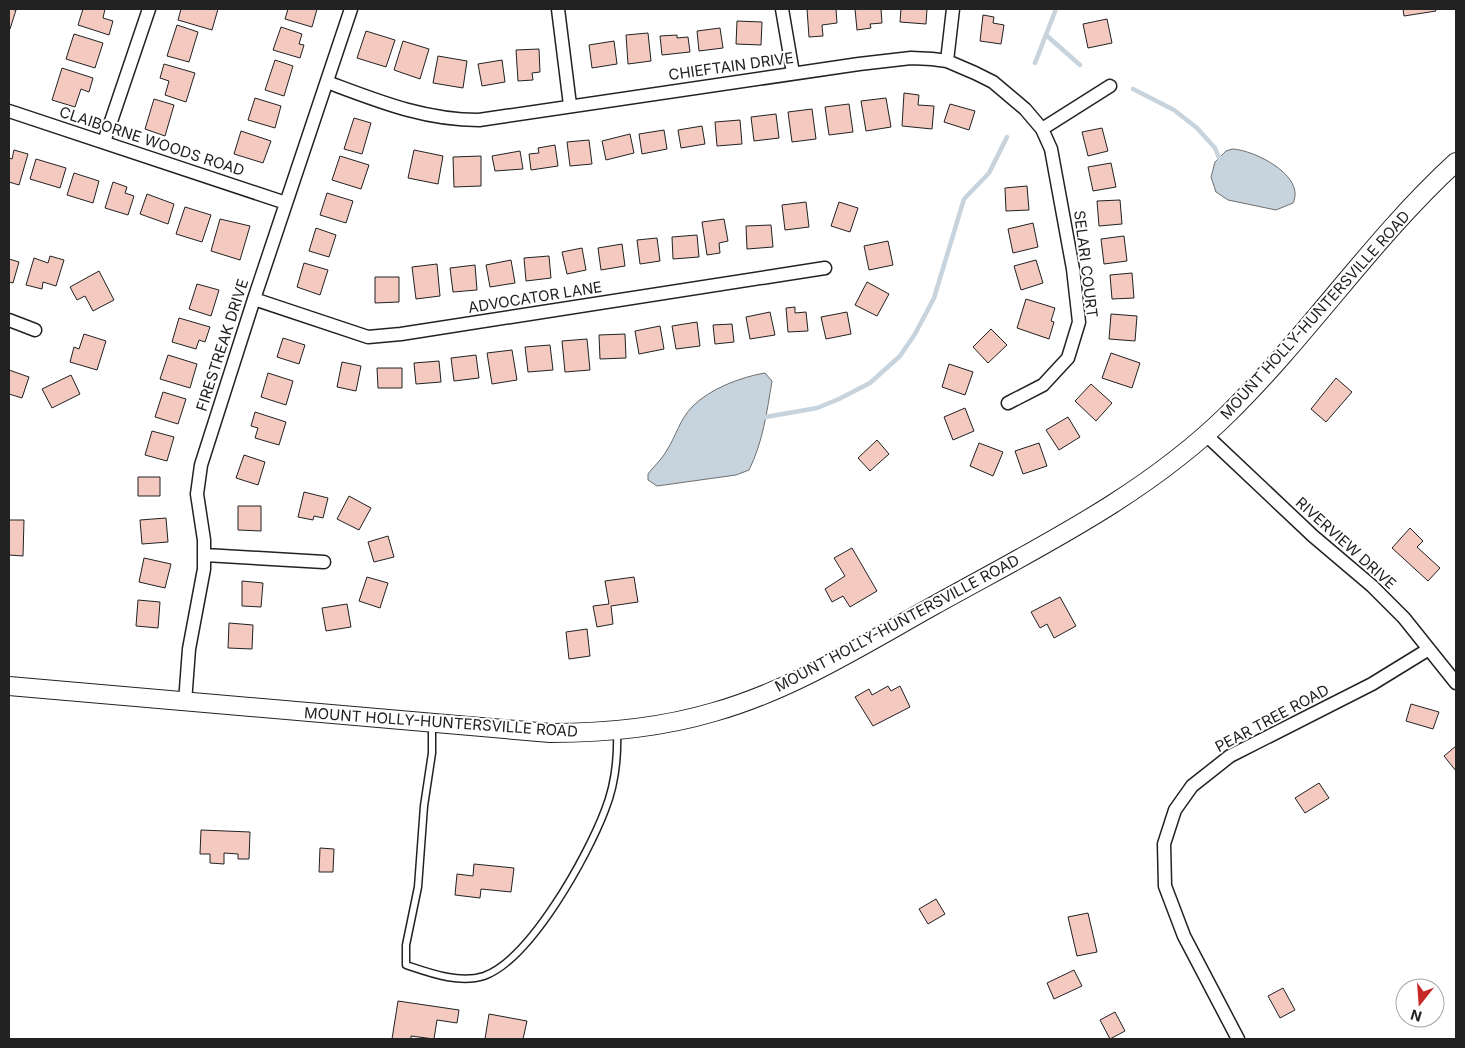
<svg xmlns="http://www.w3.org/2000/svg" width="1465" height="1048" viewBox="0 0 1465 1048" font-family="Inter,sans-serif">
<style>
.water{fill:#c7d3dd;stroke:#6f6f6f}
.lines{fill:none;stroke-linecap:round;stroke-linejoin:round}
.stream{stroke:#c7d3dd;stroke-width:4.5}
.building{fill:#f3c9c0;stroke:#222}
.lane-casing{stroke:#222;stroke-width:9}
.street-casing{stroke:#222;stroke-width:15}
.secondary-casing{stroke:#222;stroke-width:20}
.lane{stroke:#fff;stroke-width:6}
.street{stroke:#fff;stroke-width:12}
.secondary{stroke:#fff;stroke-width:18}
.labels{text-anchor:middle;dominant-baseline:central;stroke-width:4;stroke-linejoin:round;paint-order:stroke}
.street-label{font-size:15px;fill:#222;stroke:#fff}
</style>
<rect width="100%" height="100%" fill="#fff"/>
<path class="water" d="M1232 149C1255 150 1306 176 1293 203L1276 210 1228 200 1216 192 1211 177 1215 162 1226 151Z
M765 373 772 381C767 411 763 442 749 470L736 475 657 486 648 480V474C654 466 663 458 667 450 676 436 680 419 692 407 709 389 741 377 765 373Z"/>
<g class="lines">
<path class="stream" d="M1046 35 1080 65
M1035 63 1056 9
M1133 89 1174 110 1197 128 1215 148 1219 158 1223 162
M760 418 817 408 839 399 870 383 900 356 915 334 934 298 964 199 989 173 1007 137"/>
</g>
<path class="building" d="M9 9 16 10 10 29 9 28Z
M83 9H105L103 18 113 21 109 35 78 25Z
M181 9H218L212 30 178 20Z
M288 9H317L312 27 285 19Z
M807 9H836L837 23 822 25 823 36 809 37Z
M855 9H881L882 23 870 24 871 28 857 30Z
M901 9H927L926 24 900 22Z
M1403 9H1435L1436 11 1404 16Z
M983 15 994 17 993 23 1004 25 1001 44 980 41Z
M1107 19 1112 43 1088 48 1083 24Z
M737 21 762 22 761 45 736 44Z
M177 25 198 32 189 62 167 56Z
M281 27 302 34 299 44 304 45 300 58 273 50Z
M720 28 723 48 699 51 697 31Z
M366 31 395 40 386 67 357 58Z
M648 33 651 61 628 64 626 35Z
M74 34 103 43 95 68 66 59Z
M677 35V38L688 37 690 52 662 55 660 36Z
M403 41 429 49 420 79 394 70Z
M614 41 617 64 592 68 589 45Z
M539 49 540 72 532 73 533 80 518 81 516 50Z
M438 56 467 61 463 88 433 83Z
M275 60 293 66 284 96 265 90Z
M502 60 505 82 482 86 478 64Z
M164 64 195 73 186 102 165 95 169 81 160 78Z
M62 68 93 78 89 92 81 89 75 107 52 100Z
M904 93 919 95 918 105 934 106 932 129 902 126Z
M255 98 281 106 275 128 248 120Z
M886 98 891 127 866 131 861 101Z
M154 99 174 105 165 136 145 129Z
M849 104 853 132 829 135 825 107Z
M950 104 975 111 969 130 944 122Z
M812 109 816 139 792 142 788 112Z
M776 114 779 138 754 141 751 117Z
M354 118 371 123 362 154 344 149Z
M740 120 742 144 717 146 715 122Z
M702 126 705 144 681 148 678 130Z
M1102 128 1108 151 1088 156 1082 132Z
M664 130 667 149 642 154 639 134Z
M241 131 271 141 263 163 234 154Z
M630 134 634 153 606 160 602 141Z
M589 140 592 164 570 166 567 142Z
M555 145 558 166 531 170 529 154 539 153 538 148Z
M14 150 28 154 19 185 9 182V158L12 159Z
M414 150 443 156 438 184 408 178Z
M520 151 523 169 495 171 492 156Z
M340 156 369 165 361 189 332 180Z
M481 156V186L454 187 453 157Z
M36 159 66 168 60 188 30 179Z
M1111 163 1116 187 1093 191 1088 167Z
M74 173 99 181 93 203 67 195Z
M113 182 127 187 125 193 134 196 128 215 105 208Z
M1027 186 1029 210 1006 211 1005 188Z
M327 193 353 201 346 223 320 215Z
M147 194 174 204 168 224 140 214Z
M1120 200 1122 224 1099 226 1097 201Z
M806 202 809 227 785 230 782 205Z
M839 202 858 208 850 232 831 226Z
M185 207 211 215 202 242 176 234Z
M220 219 250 226 240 260 211 251Z
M724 219 728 241 719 243 720 253 707 255 702 222Z
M1033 223 1038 247 1013 253 1008 229Z
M771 225 773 247 747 249 746 226Z
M316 228 336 235 329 257 309 251Z
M697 235 699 257 673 259 672 237Z
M1124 236 1127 261 1104 264 1101 239Z
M657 238 660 261 640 264 637 240Z
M888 241 893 265 869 270 864 246Z
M622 244 625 266 601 270 598 248Z
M582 248 586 270 567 274 562 252Z
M50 256 64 260 56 286 43 282 42 289 26 285 34 258 48 263Z
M549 256 551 278 526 281 524 258Z
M9 259 19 262 13 283 9 282Z
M511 260 515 283 490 287 486 265Z
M1036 260 1043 283 1021 290 1014 266Z
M304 263 328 270 320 295 297 287Z
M437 264 440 296 416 299 412 267Z
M475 265 477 290 453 292 450 268Z
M99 271 114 300 93 311 85 296 77 300 70 287Z
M1132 273 1134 298 1112 299 1110 275Z
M375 277H399V302L375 303Z
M867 282 889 294 877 316 855 305Z
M197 284 219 290 211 316 189 309Z
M1026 299 1055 308 1051 321 1054 322 1049 339 1017 328Z
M795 307V313L806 312 808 331 788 332 786 308Z
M770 312 775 335 750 339 746 317Z
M847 312 851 334 826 339 821 317Z
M1111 314 1137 316 1135 341 1109 339Z
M179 318 210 327 205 342 199 340 196 349 172 342Z
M697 322 700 346 676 349 672 326Z
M732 324 734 342 715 344 713 325Z
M660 326 664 349 639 354 635 331Z
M991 329 1007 345 988 363 973 347Z
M84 334 106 341 97 370 70 362 74 347 79 349Z
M625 334 626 358 600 359 599 335Z
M283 338 305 345 299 364 277 357Z
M587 339 590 370 565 372 562 341Z
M550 345 553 370 528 372 525 347Z
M512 350 517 380 492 384 487 353Z
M1111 353 1140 363 1132 388 1102 378Z
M168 355 197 364 190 388 160 379Z
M476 355 479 378 454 381 451 358Z
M439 361 441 382 416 384 414 363Z
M342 362 361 366 356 391 337 387Z
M949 364 973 372 965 395 942 387Z
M377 368H402V388H378Z
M9 370 29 377 22 398 9 394Z
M268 373 293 381 286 405 261 397Z
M71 375 80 394 52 408 42 389Z
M1336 378 1352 392 1326 422 1311 409Z
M1091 384 1112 403 1096 421 1075 401Z
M163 392 186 399 178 424 155 417Z
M965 408 974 431 953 440 944 417Z
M255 412 286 422 279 445 255 438 258 428 251 426Z
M1068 417 1080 437 1059 450 1046 430Z
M152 431 174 437 167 461 145 455Z
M877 440 889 454 870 471 858 458Z
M979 443 1003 452 993 476 970 466Z
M1039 443 1047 466 1023 474 1015 451Z
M244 455 265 462 258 485 236 478Z
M138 477H160V496H138Z
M304 492 328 498 323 518 314 516 313 520 298 517Z
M349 496 371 508 359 530 337 519Z
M238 506H261V531L238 530Z
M166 518 168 542 142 544 140 520Z
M9 520H24L23 556 9 555Z
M1410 528 1423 541 1417 547 1440 568 1428 581 1392 548Z
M388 536 394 557 374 562 368 542Z
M852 548 877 591 850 607 843 596 832 602 825 589 845 576 834 558Z
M144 558 171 564 165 588 139 582Z
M367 577 388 583 380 608 359 601Z
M634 577 638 602 611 606 613 624 597 627 593 606 609 604 605 581Z
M242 581 263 583 261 607 242 606Z
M1060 597 1076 626 1054 638 1047 624 1040 628 1031 612Z
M138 600 160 602 158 628 136 626Z
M347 604 351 627 326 631 322 608Z
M229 623 253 625 252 649 228 648Z
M587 629 590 656 569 659 566 632Z
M888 686 891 691 900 686 910 707 873 726 855 697 869 689 872 695Z
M1411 704 1439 712 1433 729 1406 721Z
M1456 746V771L1444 756Z
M1319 783 1329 798 1305 813 1295 798Z
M201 830 250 832 249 859H238V854L224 853V864L210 863V854H200Z
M320 848 334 849 333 872H319Z
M474 864 514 868 511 892 481 889 480 898 455 895 457 874 473 876Z
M936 899 945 914 928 924 919 909Z
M1088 913 1097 952 1077 956 1068 917Z
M1074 970 1082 986 1054 999 1047 983Z
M1283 988 1295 1010 1280 1018 1268 996Z
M398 1001 459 1010 457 1023 437 1020 434 1039 411 1036V1039H392Z
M1115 1012 1125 1031 1110 1039 1100 1020Z
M489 1014 527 1021 523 1039H485Z"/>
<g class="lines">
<defs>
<path id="lane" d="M432 725V753L424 806 418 887 406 945V965C430 973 459 984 484 976 531 959 588 855 605 810 615 785 618 758 617 731"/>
<path id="street" d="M558 9 570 105
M782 9 793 73
M947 61 953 9
M327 82C378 101 424 120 479 120L859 64 911 58 932 59 947 61 975 73 993 82 1025 109 1042 129 1051 149 1073 269 1079 322 1068 358 1043 385 1008 403
M9 111 286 203
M1042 129 1110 86
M104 142 149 9
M254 299 368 337 401 334 825 268
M9 320 35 330
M1206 435 1313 536 1372 586 1404 618 1456 683
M205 555 324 562
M185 702 189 649 204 569V540L197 494 201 465 254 299 351 9
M1238 1039 1184 936 1165 886 1164 844 1175 810 1192 786 1230 756 1372 684 1429 649"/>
<path id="secondary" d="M9 686 550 733C606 733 660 728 714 712 792 690 863 645 933 606 1037 548 1145 496 1229 413 1310 333 1373 238 1456 162"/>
</defs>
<use href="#lane" class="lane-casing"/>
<use href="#street" class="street-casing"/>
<use href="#secondary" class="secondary-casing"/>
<use href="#lane" class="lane"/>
<use href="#street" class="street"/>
<use href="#secondary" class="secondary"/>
</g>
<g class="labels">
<g class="street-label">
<text transform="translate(731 66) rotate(-8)">CHIEFTAIN DRIVE</text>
<text transform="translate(152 141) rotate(18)">CLAIBORNE WOODS ROAD</text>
<text transform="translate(1086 264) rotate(83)">SELARI COURT</text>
<text transform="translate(535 297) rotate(-9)">ADVOCATOR LANE</text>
<text transform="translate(1315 315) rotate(-48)">MOUNT HOLLY-HUNTERSVILLE ROAD</text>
<text transform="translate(222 345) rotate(-72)">FIRESTREAK DRIVE</text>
<text transform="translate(1346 543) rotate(42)">RIVERVIEW DRIVE</text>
<text transform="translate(897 623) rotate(-28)">MOUNT HOLLY-HUNTERSVILLE ROAD</text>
<text transform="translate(1272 718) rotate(-28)">PEAR TREE ROAD</text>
<text transform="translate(441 722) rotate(4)">MOUNT HOLLY-HUNTERSVILLE ROAD</text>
</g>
</g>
<rect width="1465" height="1048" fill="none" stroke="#222222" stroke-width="20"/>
<g transform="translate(1420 1003) rotate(197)"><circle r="24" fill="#ffffff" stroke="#a7a7a7"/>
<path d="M0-4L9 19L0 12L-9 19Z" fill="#c62828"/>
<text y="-8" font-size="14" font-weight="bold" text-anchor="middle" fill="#222222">N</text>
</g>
</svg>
